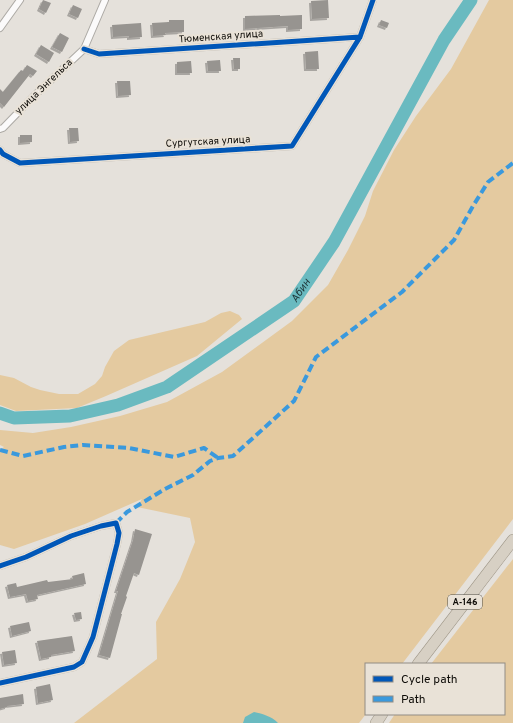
<svg xmlns="http://www.w3.org/2000/svg" width="513" height="723" viewBox="0 0 513 723" font-family="Overpass,sans-serif">
<style>
.green{fill:#e4caa0}
.water{fill:#6abac0}
.lines{fill:none;stroke-linecap:round;stroke-linejoin:round}
.river{stroke:#6abac0;stroke-width:13}
.building{fill:#979490;filter:url(#shadow)}
.street-casing{stroke:#adaaa5;stroke-width:8}
.highway-casing{stroke:#9e9687;stroke-width:12}
.street{stroke:#fbfafa;stroke-width:6}
.highway{stroke:#d7d0c4;stroke-width:11}
.quiet{stroke:#3a99dd;stroke-width:4;stroke-dasharray:8 4;stroke-linecap:butt}
.cycleway-casing{stroke:#e9e2d7;stroke-width:8}
.cycleway{stroke:#0057b8;stroke-width:5}
.labels{text-anchor:middle;dominant-baseline:central;stroke-width:4;stroke-linejoin:round;paint-order:stroke}
.shield{fill:#e9e2d7;stroke:#4f4c45;stroke-width:1}
.shield-label{font-size:9px;font-weight:bold;fill:#0d0b07}
.street-label{font-size:10px;fill:#0d0b07;stroke:#e9e2d7}
.water-label{font-size:11px;font-style:italic;fill:#1f383a;stroke:#e9e2d7}
</style>
<defs>
<filter id="shadow"><feDropShadow dx="-2" dy="2" stdDeviation="0" flood-color="#0004"/></filter>
</defs>
<rect width="100%" height="100%" fill="#e5e1db"/>
<path class="green" d="M489 0H513V519L402 664H366V714L359 723H74L157 659 156 622 180 579 195 542 190 518 137 507 142 499 85 524 14 549 0 545V450L4 447 0 445V430L33 433 71 427 120 416 167 402 222 372 292 321 328 285 348 250 365 216 373 191 394 150 416 116 451 69Z
M230 311 239 315 242 319 197 356 106 396 77 408 16 411 0 405V375L14 378 31 387 40 390 59 394H78L95 384 102 376 105 367 114 351 129 340 205 322 221 313Z
M513 559V723H389L395 714H504V664H431Z"/>
<path class="water" d="M254 712C263 714 271 716 278 723H243L245 717Z"/>
<g class="lines">
<path class="river" id="s1" d="M0 413 14 418 70 416 118 405 167 387 294 301 334 242 444 40 471 0"/>
</g>
<path class="building" d="M43 0 51 3 46 13 39 9Z
M328 0 329 18 312 19 311 1Z
M73 5 82 9 78 18 69 14Z
M280 15V16L302 15V29L288 30V26L245 29V16Z
M169 20H184V32L165 33 166 35 153 36 152 23 169 22Z
M381 20 389 23 387 28 379 25Z
M141 23 142 37 129 38V36L113 37 112 25Z
M60 33 69 38 62 52 52 47Z
M41 45 54 53 49 62 36 54Z
M318 51 319 69H306L305 52Z
M233 58H240V69H234Z
M220 60 221 71H208L207 61Z
M191 61 192 73H177V62Z
M27 65 37 71 33 76 30 74 4 107 0 103V89L3 92 21 70 23 71Z
M117 81H130L131 95 118 96Z
M69 128H78L79 141 70 142Z
M20 135H32V142L20 143Z
M135 529 152 534 139 575 134 573 126 596 127 597 121 614H122L110 658 99 655 118 591H116L133 540Z
M84 573 86 584 37 595 38 599 28 601 26 594 10 597 7 585 16 583 17 587 47 580 48 582 73 579 72 576Z
M81 612 82 619 76 620 74 613Z
M29 622 31 631 12 636 10 626Z
M72 636 75 651 51 655V657L41 659 37 641Z
M15 650 17 663 4 665 2 652Z
M50 684 53 700 38 703 36 687Z
M23 694 24 704 7 706V707L0 709V698Z"/>
<g class="lines">
<defs>
<path id="street" d="M0 28 20 0
M84 49 99 54 360 37
M0 129 3 128 34 96 84 49 105 0
M0 150 3 154 20 163 292 146 360 37 373 0
M0 566 26 557 71 536 101 526 116 523 119 533 117 544 93 637 82 662 74 667 0 683"/>
<path id="highway" d="M418 664 513 540
M376 723 382 714"/>
</defs>
<use href="#street" class="street-casing"/>
<use href="#highway" class="highway-casing"/>
<use href="#street" class="street"/>
<use href="#highway" class="highway"/>
<path class="quiet" d="M0 450 23 456 64 447 83 445 129 448 174 457 204 448 218 458
M116 523 127 512 165 489 193 475 210 461 218 458 233 456 294 401 316 357 402 292 454 240 473 206 488 182 513 163"/>
<defs>
<path id="cycleway" d="M84 49 99 54 360 37
M0 150 3 154 20 163 292 146 360 37 373 0
M0 566 26 557 71 536 101 526 116 523 119 533 117 544 93 637 82 662 74 667 0 683"/>
</defs>
<use href="#cycleway" class="cycleway-casing"/>
<use href="#cycleway" class="cycleway"/>
</g>
<g class="labels">
<rect class="shield" x="448" y="595" width="34" height="14" rx="3"/>
<g class="shield-label">
<text x="465" y="602">А-146</text>
</g>
<g class="street-label">
<text transform="translate(221 37) rotate(-4)">Тюменская улица</text>
<text transform="translate(44 87) rotate(-44)">улица Энгельса</text>
<text transform="translate(208 142) rotate(-3)">Сургутская улица</text>
</g>
<g class="water-label">
<text stroke="none"><textPath href="#s1" startOffset="338">Абин</textPath></text>
</g>
</g>
<rect x="365" y="663" width="140" height="52" fill="#e9e2d7" stroke="#918c84"/>
<rect x="373" y="676" width="20" height="6" fill="#0057b8" stroke="#918c84"/>
<text x="401" y="683" font-size="12" fill="#0d0b07">Cycle path</text>
<rect x="373" y="696" width="20" height="6" fill="#3a99dd" stroke="#918c84"/>
<text x="401" y="703" font-size="12" fill="#0d0b07">Path</text>
</svg>
